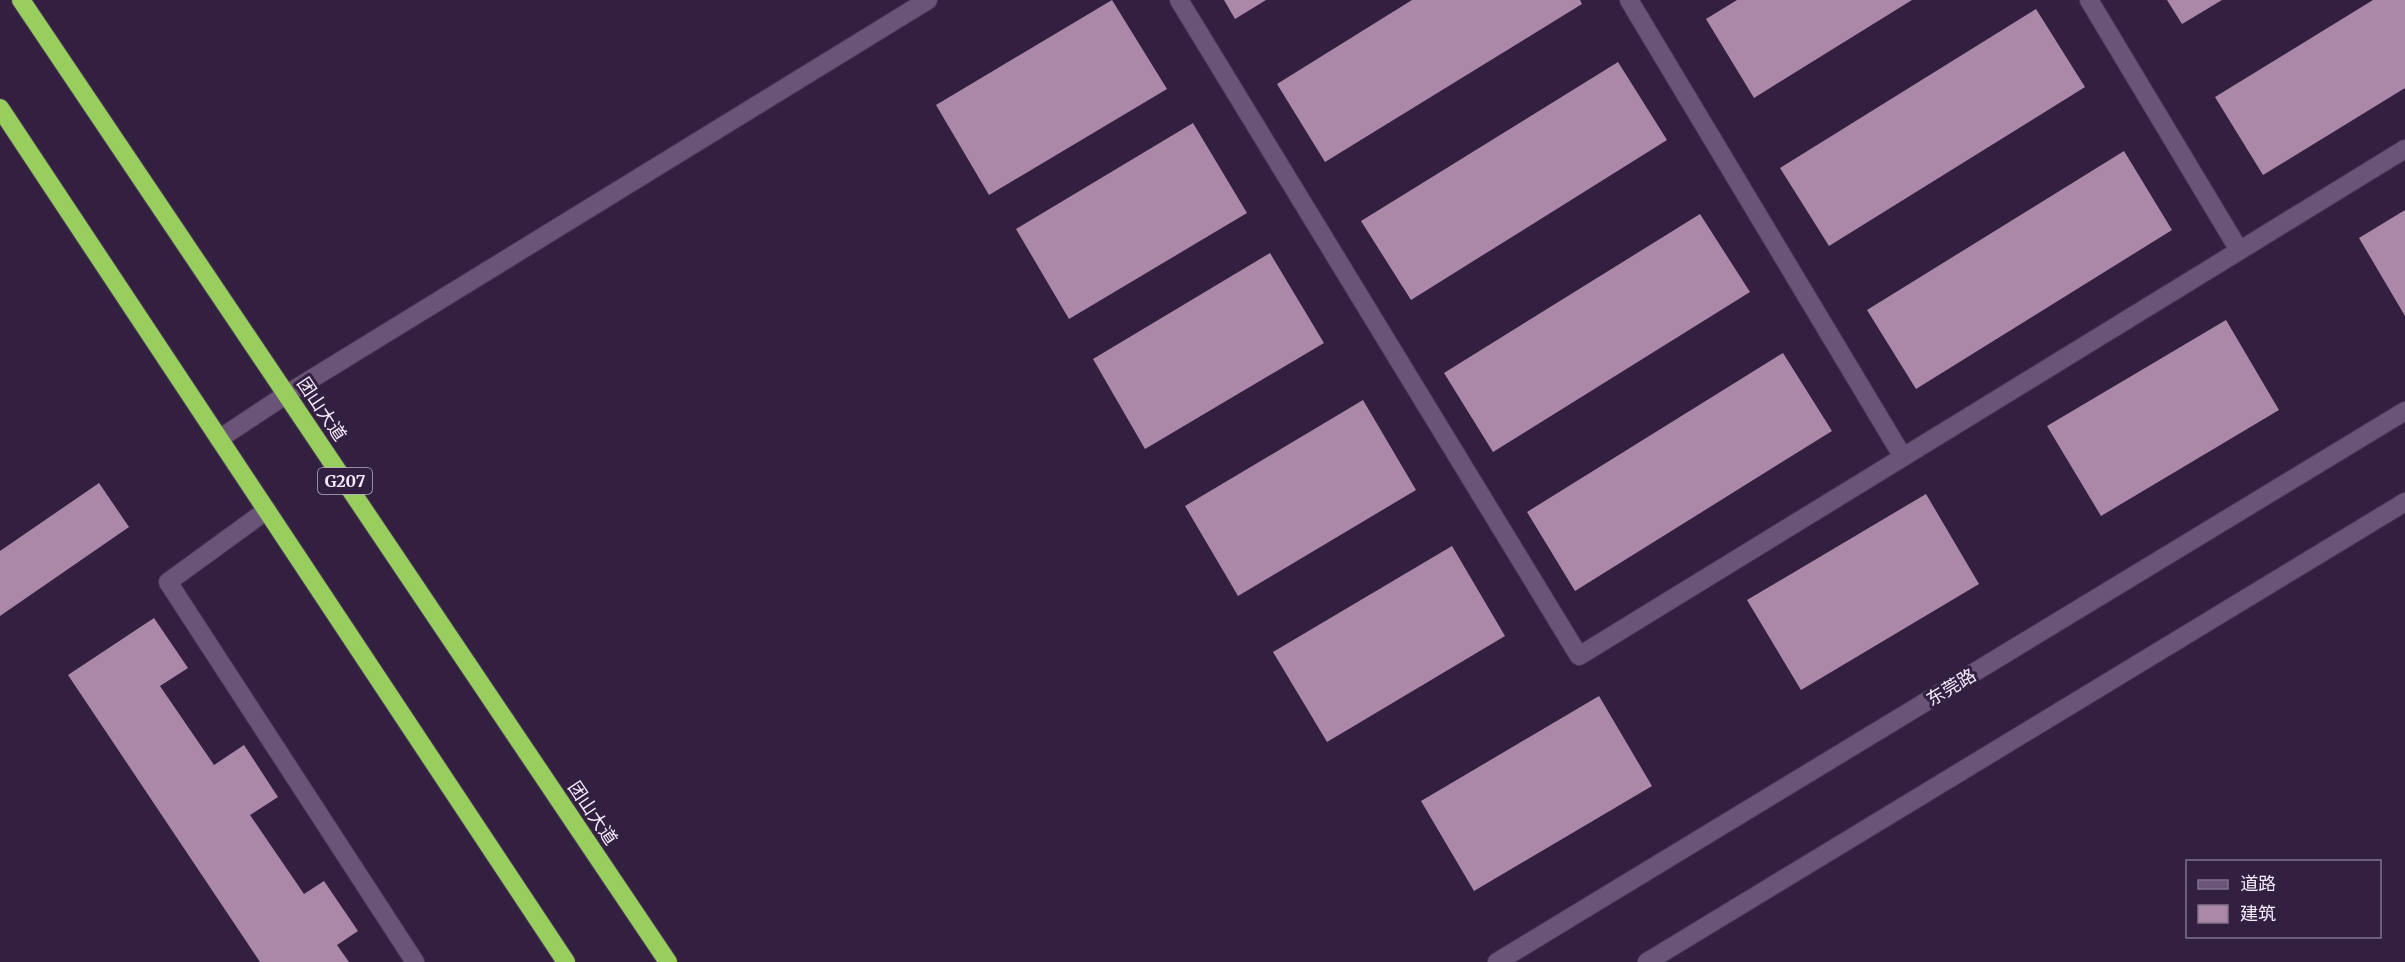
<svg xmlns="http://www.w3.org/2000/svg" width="2405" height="962" viewBox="0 0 2405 962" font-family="Merriweather,'Noto Sans SC',serif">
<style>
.building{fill:#ac88a8}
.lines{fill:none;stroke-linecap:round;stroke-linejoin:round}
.minor-casing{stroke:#4b3a55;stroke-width:20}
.highway-casing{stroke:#4b3a55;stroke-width:20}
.minor{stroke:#6a5579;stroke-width:18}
.highway{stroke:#98ce5d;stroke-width:18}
.labels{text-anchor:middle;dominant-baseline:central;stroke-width:6;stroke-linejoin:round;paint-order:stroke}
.shield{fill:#332041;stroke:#bcafc5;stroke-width:1.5}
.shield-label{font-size:16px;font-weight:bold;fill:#f6ecfd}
.street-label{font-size:18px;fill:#f6ecfd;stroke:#332041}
</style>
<rect width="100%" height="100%" fill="#332041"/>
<path class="building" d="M1112 0 1167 89 989 195 936 105Z
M1224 0H1266L1235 19Z
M1412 0H1580L1582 4 1325 162 1277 84Z
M1737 0H1912L1754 98 1706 19Z
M2167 0H2222L2182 24Z
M2373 0H2405V88L2263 175 2215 97Z
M2036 9 2085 87 1829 246 1780 168Z
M1618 62 1667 140 1411 300 1361 221Z
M1193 123 1247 213 1069 319 1016 229Z
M2124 151 2172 230 1916 389 1867 310Z
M2405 210V316L2359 238Z
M1700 214 1750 292 1493 452 1444 373Z
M1270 253 1324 343 1145 449 1093 359Z
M2226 320 2279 410 2101 516 2047 426Z
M1783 353 1832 431 1575 591 1527 512Z
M1363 400 1416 490 1238 596 1185 506Z
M99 483 129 527 0 616V551Z
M1926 494 1979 584 1801 690 1747 600Z
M1452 546 1505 636 1327 742 1273 652Z
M154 618 188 668 160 686 214 765 244 745 278 797 250 815 304 894 324 881 358 931 337 945 349 962H260L68 675Z
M1599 696 1652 786 1474 891 1421 801Z"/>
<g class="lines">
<defs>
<path id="minor" d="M1179 0 1579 656 2405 149
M1629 0 1903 457
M2089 0 2239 250
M219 439 287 394 928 0
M267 510 168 582 415 962
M1497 962 2405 411
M1647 962 2405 502"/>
<path id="highway" d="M21 0 668 962
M0 108 566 962"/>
</defs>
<use href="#minor" class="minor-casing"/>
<use href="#highway" class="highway-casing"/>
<use href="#minor" class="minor"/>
<use href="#highway" class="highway"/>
</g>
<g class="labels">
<rect class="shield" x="318" y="468" width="54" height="26" rx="4.5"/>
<g class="shield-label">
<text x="345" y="481">G207</text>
</g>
<g class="street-label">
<text transform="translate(322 409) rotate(56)">团山大道</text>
<text transform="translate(1951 687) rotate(-31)">东莞路</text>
<text transform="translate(593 813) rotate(56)">团山大道</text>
</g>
</g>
<rect x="2186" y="860" width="195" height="78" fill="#332041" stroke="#81728c" stroke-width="1.5"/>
<rect x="2198" y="880" width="30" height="9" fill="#6a5579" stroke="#81728c" stroke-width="1.5"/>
<text x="2240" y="890" font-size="18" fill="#f6ecfd">道路</text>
<rect x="2198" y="905" width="30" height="18" fill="#ac88a8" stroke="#81728c" stroke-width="1.5"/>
<text x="2240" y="920" font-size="18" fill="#f6ecfd">建筑</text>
</svg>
